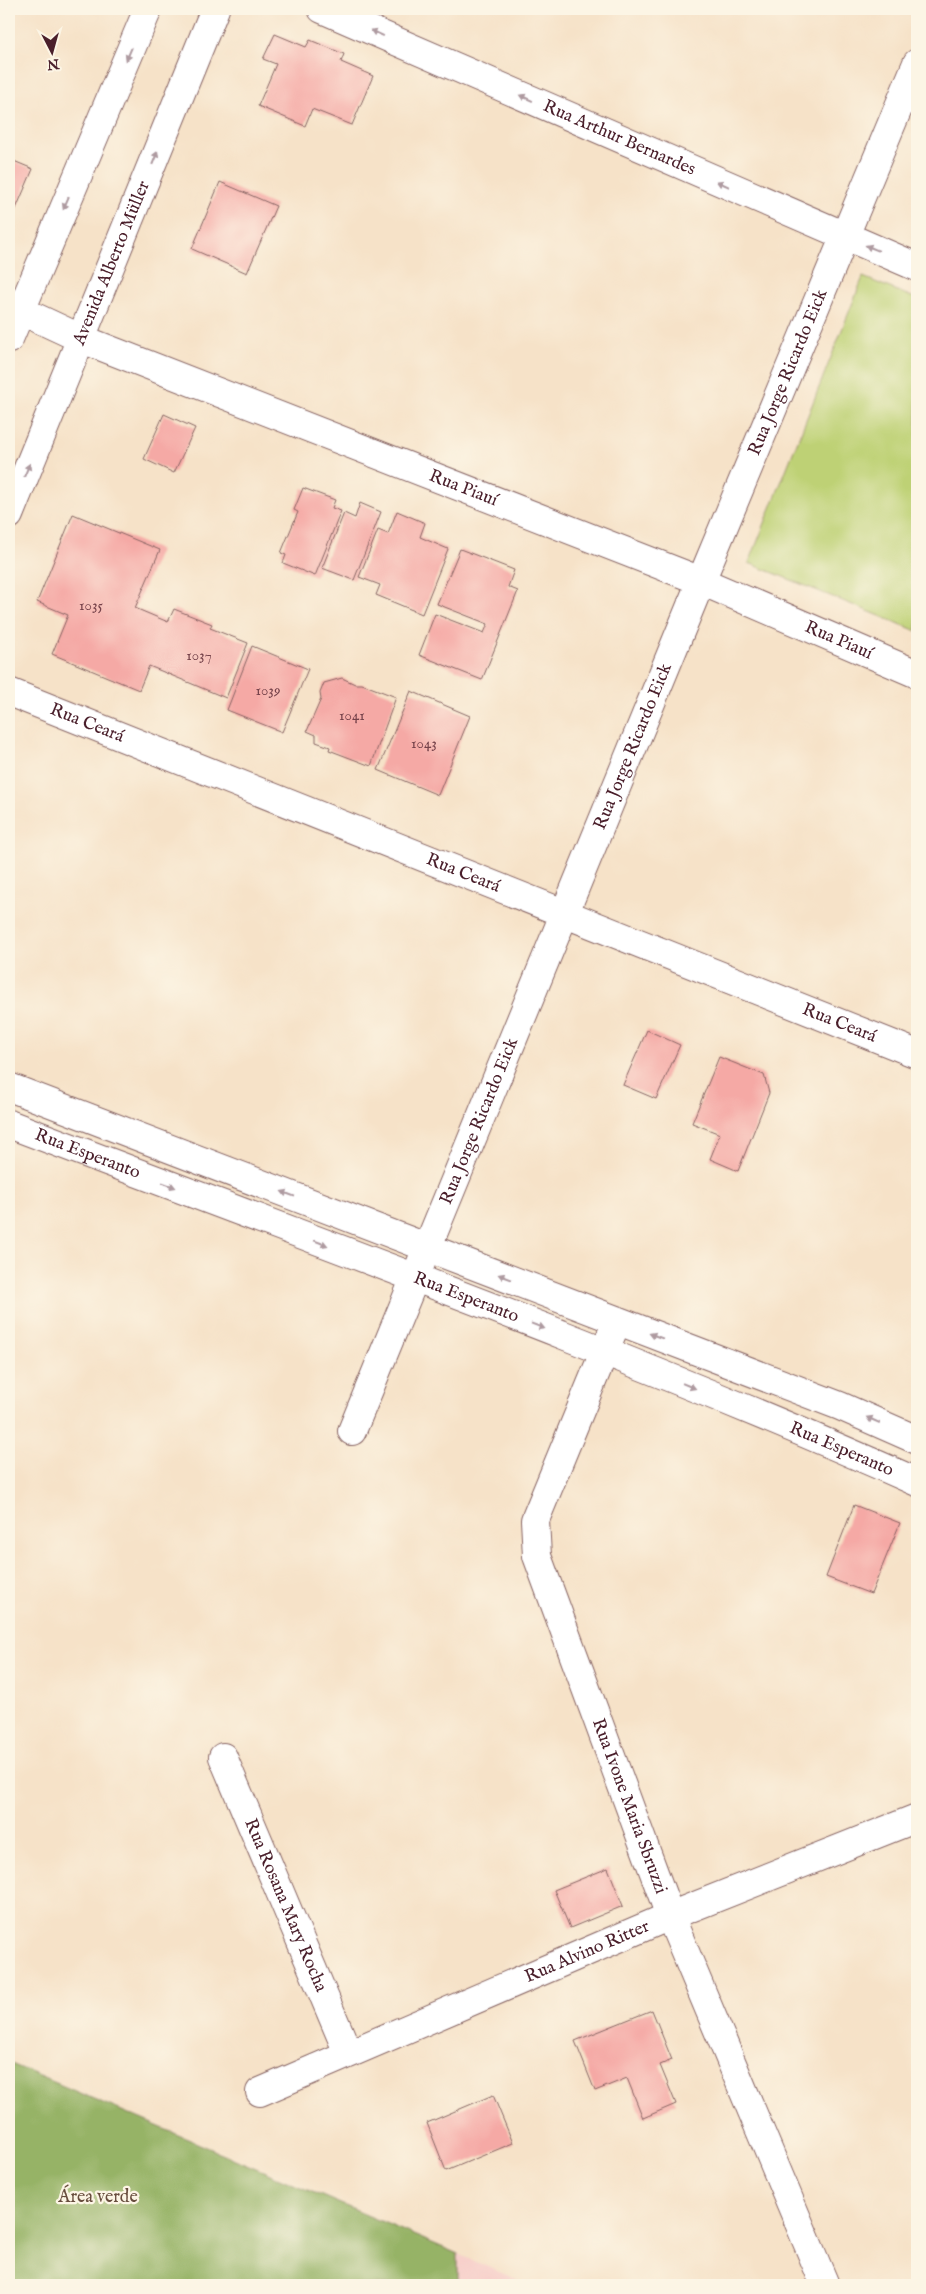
<svg xmlns="http://www.w3.org/2000/svg" width="926" height="2294" viewBox="0 0 926 2294" font-family="'IM FELL English',serif">
<style>
.built{fill:#f7d0cb}
.green{fill:#bed174;stroke:#847850}
.forest{fill:#96b366;stroke:#706948}
.building{fill:#f5a9a5}
.lines{fill:none;stroke-linecap:round;stroke-linejoin:round}
.minor-casing{stroke:#866362;stroke-width:30}
.major-casing{stroke:#866362;stroke-width:30}
.minor{stroke:#fff;stroke-width:28}
.major{stroke:#fff;stroke-width:28}
.oneway{fill:#ae9aa0}
.labels{text-anchor:middle;dominant-baseline:central;stroke-width:4.5;stroke-linejoin:round;paint-order:stroke}
.number-label{font-size:15px;fill:#75424a}
.street-label{font-size:18px;fill:#4a1f2b;stroke:#fcf5e5}
.park-label{font-size:18px;fill:#674c3d;stroke:#fcf5e5}
</style>
<rect width="100%" height="100%" fill="#fcf5e5"/>
<filter id="ink" filterUnits="userSpaceOnUse"><feTurbulence type="fractalNoise" baseFrequency=".02" numOctaves="2"/><feDisplacementMap in="SourceGraphic" scale="10" xChannelSelector="R" yChannelSelector="G"/><feConvolveMatrix kernelMatrix="1 2 1 2 8 2 1 2 1" color-interpolation-filters="sRGB"/></filter>
<filter id="wash" filterUnits="userSpaceOnUse"><feTurbulence type="fractalNoise" baseFrequency=".0096" numOctaves="4" result="noise"/><feDisplacementMap in="SourceGraphic" scale="20" xChannelSelector="R" yChannelSelector="G"/><feGaussianBlur stdDeviation="1.12" result="paint"/><feColorMatrix in="noise" values="0 0 0 0 0 0 0 0 0 0 0 0 0 0 0 0 0 1.4 0 .05"/><feComposite in="paint" operator="in"/></filter>
<g filter="url(#wash)">
<rect width="100%" height="100%" fill="#f6e2c8"/>
<path class="built" d="M458 2254 529 2285H458Z"/>
<path class="green" d="M863 277 917 299V631L749 563Z"/>
<path class="forest" d="M9 2063 458 2254V2285H9Z"/>
<g id="blocks">
<path class="building" d="M275 34 306 47 310 40 344 54 341 62 373 76 352 125 312 109 305 126 258 106 276 64 263 59Z
M9 159 33 169 12 218 9 216Z
M220 182 276 206 247 273 192 249Z
M164 414 195 428 174 473 144 459Z
M303 488 335 500 332 508 341 511 315 576 283 563 286 555 281 553 298 512 294 510Z
M360 503 381 512 354 580 322 568 344 513 355 518Z
M397 511 425 523 420 537 448 549 422 614 376 595 380 585 359 577 378 530 388 534Z
M73 514 160 550 135 608 168 622 174 609 212 624 210 628 248 643 226 698 149 666 139 690 52 654 68 615 37 602Z
M460 549 514 570 508 587 518 591 482 680 419 655 435 614 484 633 488 624 437 604Z
M252 646 308 669 282 732 227 710Z
M342 678 355 684H362L396 697 371 766 329 750 330 747 316 742V735L307 731 321 699 320 693 324 683Z
M411 691 470 716 438 795 378 770Z
M647 1030 680 1045 656 1099 623 1085Z
M719 1057 764 1075 769 1093 738 1171 710 1159 720 1134 692 1123Z
M854 1505 900 1523 871 1594 826 1577Z
M608 1868 623 1906 570 1928 554 1890Z
M652 2010 672 2060 660 2065 676 2104 643 2118 627 2078 595 2091 575 2041Z
M493 2095 513 2143 446 2171 427 2123Z"/>
</g>
</g>
<g filter="url(#ink)">
<use href="#blocks" fill-opacity="0" stroke="#866362" stroke-width="1"/>
<g class="lines">
<defs>
<g id="minor">
<path id="s1" d="M322 9 917 267"/>
<path id="s2" d="M9 305 82 339 701 581 917 674"/>
<path id="s3" d="M9 692 917 1054"/>
<path d="M9 1087 840 1406 917 1440"/>
<path id="s4" d="M9 1124C313 1240 620 1350 917 1482"/>
<path id="s5" d="M617 1321 535 1520 537 1556 670 1916 825 2285"/>
<path id="s6" d="M352 1431 701 581 917 63"/>
<path id="s7" d="M223 1757 348 2053"/>
<path id="s8" d="M260 2092 670 1916 917 1818"/>
</g>
<g id="major">
<path d="M9 339 148 9"/>
<path id="s9" d="M9 515 215 9"/>
</g>
</defs>
<use href="#minor" class="minor-casing"/>
<use href="#major" class="major-casing"/>
<use href="#minor" class="minor"/>
<use href="#major" class="major"/>
</g>
<defs><path id="oneway-solid" d="M-6-.8H1V-3.2L6.5 0L1 3.2V.8H-6Z" transform="scale(1.25)"/></defs>
<g class="oneway">
<use href="#oneway-solid" transform="translate(377 33) rotate(-156)"/>
<use href="#oneway-solid" transform="translate(129 54) rotate(113)"/>
<use href="#oneway-solid" transform="translate(526 98) rotate(-156)"/>
<use href="#oneway-solid" transform="translate(155 158) rotate(-68)"/>
<use href="#oneway-solid" transform="translate(723 184) rotate(-156)"/>
<use href="#oneway-solid" transform="translate(66 203) rotate(113)"/>
<use href="#oneway-solid" transform="translate(872 248) rotate(-158)"/>
<use href="#oneway-solid" transform="translate(27 470) rotate(-67)"/>
<use href="#oneway-solid" transform="translate(169 1185) rotate(21)"/>
<use href="#oneway-solid" transform="translate(288 1194) rotate(-159)"/>
<use href="#oneway-solid" transform="translate(321 1243) rotate(21)"/>
<use href="#oneway-solid" transform="translate(505 1277) rotate(-159)"/>
<use href="#oneway-solid" transform="translate(538 1326) rotate(21)"/>
<use href="#oneway-solid" transform="translate(656 1336) rotate(-159)"/>
<use href="#oneway-solid" transform="translate(689 1386) rotate(22)"/>
<use href="#oneway-solid" transform="translate(873 1420) rotate(-156)"/>
</g>
</g>
<g class="labels">
<g class="number-label">
<text x="91" y="605">1035</text>
<text x="199" y="655">1037</text>
<text x="268" y="690">1039</text>
<text x="352" y="715">1041</text>
<text x="424" y="743">1043</text>
</g>
<g class="street-label">
<text stroke="none"><textPath href="#s1" startOffset="324">Rua Arthur Bernardes</textPath></text>
<text stroke="none"><textPath href="#s9" startOffset="272">Avenida Alberto Müller</textPath></text>
<text stroke="none"><textPath href="#s6" startOffset="1145">Rua Jorge Ricardo Eick</textPath></text>
<text stroke="none"><textPath href="#s2" startOffset="490">Rua Piauí</textPath></text>
<text stroke="none"><textPath href="#s2" startOffset="895">Rua Piauí</textPath></text>
<text stroke="none"><textPath href="#s3" startOffset="84">Rua Ceará</textPath></text>
<text stroke="none"><textPath href="#s6" startOffset="740">Rua Jorge Ricardo Eick</textPath></text>
<text stroke="none"><textPath href="#s3" startOffset="489">Rua Ceará</textPath></text>
<text stroke="none"><textPath href="#s3" startOffset="894">Rua Ceará</textPath></text>
<text stroke="none"><textPath href="#s6" startOffset="335">Rua Jorge Ricardo Eick</textPath></text>
<text stroke="none"><textPath href="#s4" startOffset="84">Rua Esperanto</textPath></text>
<text stroke="none"><textPath href="#s4" startOffset="489">Rua Esperanto</textPath></text>
<text stroke="none"><textPath href="#s4" startOffset="894">Rua Esperanto</textPath></text>
<text stroke="none"><textPath href="#s5" startOffset="518">Rua Ivone Maria Sbruzzi</textPath></text>
<text stroke="none"><textPath href="#s7" startOffset="161">Rua Rosana Mary Rocha</textPath></text>
<text stroke="none"><textPath href="#s8" startOffset="356">Rua Alvino Ritter</textPath></text>
</g>
<g class="park-label">
<text x="98" y="2197">Área verde</text>
</g>
</g>
<rect width="926" height="2294" fill="none" stroke="#fcf5e5" stroke-width="30"/>
<g transform="translate(52 52) rotate(174)" stroke="#fcf5e5" stroke-width="4" paint-order="stroke">
<path d="M0-4L9 19L0 12L-9 19Z" fill="#4a1f2b"/>
<text y="-8" font-size="14" font-weight="bold" text-anchor="middle" fill="#4a1f2b">N</text>
</g>
</svg>
